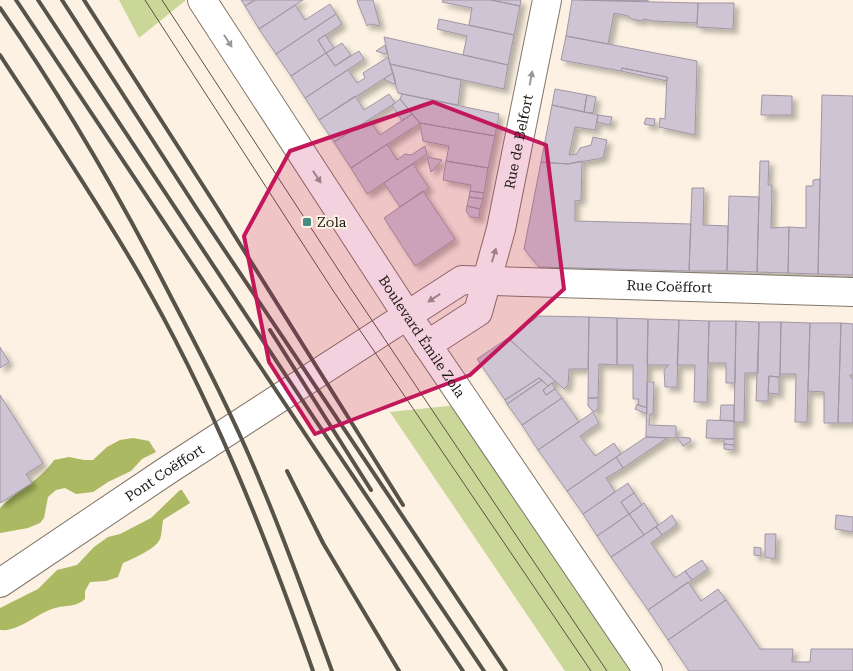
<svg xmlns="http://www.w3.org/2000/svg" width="853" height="671" viewBox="0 0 853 671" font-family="'Roboto Serif',serif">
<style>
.green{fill:#cad798}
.forest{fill:#aab962}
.building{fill:#cfc4d3;stroke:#a096a4;filter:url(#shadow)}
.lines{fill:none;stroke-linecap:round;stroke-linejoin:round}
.minor-casing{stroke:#81776a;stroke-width:30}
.major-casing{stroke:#81776a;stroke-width:30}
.minor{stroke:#fff;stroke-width:28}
.major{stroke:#fff;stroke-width:28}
.tram{stroke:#57524a;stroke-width:1}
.rail{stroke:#57524a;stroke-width:4}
.oneway{fill:#999895}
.marked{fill:#c2185b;fill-opacity:0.2;stroke:#c2185b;stroke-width:4;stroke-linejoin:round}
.poi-dot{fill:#478c81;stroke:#fcf1e2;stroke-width:2}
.labels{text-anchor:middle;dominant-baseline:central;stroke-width:4;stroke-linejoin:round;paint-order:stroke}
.street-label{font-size:14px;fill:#1d1914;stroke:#fcf1e2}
.poi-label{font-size:14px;fill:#1d1914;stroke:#fcf1e2;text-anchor:start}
</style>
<defs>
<filter id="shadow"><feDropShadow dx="4.5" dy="4.5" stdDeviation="2.5" flood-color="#0004"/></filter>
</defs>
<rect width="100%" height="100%" fill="#fcf1e2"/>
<path class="green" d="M119 0H186L139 38Z
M467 404 648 671H565L390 412Z"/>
<path class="forest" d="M133 438 149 441 156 452 142 459 131 471 108 482 93 492 76 494 65 488 56 490 48 497 44 518 40 523 28 528 0 533V508C17 490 40 481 54 460L69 457 84 460H93L107 447 120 440Z
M180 490H182L190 503 163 520C162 526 162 534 160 539 156 549 132 559 123 563L118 577 106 581 90 582 85 591V599C76 607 69 605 59 607 38 611 21 632 0 630V608L38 589 57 570 77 565 94 547 108 537 120 534 151 518Z"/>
<path class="building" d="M241 0H255L245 6Z
M255 0H303L259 29 245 6Z
M358 0H373L380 26 370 24 367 26 357 1Z
M443 0H491L520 6 514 35 469 25 472 8 442 2Z
M491 0H521L520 6Z
M572 0 698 3 697 23 654 21 644 19 640 21 632 19 628 16 614 13 608 44 566 36Z
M583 0H648V1Z
M698 3H734L733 29 697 27Z
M330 4 336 14 276 54 259 29 295 5 305 20Z
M336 14 342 24 318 40 326 53 291 76 276 54Z
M439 19 514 35 508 65 463 55 467 36 437 29Z
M325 35 334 48 326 53 318 40Z
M566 36 697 61 695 135 659 127 660 118 665 119 667 77 622 68 621 71 561 60Z
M384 37 508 65 504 89 390 64Z
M342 43 351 55 335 66 326 53Z
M385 45 387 53 385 54 376 51Z
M359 51 364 59 305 98 291 76 326 53 335 66Z
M388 57 393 73 319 120 305 98 348 70 357 83 365 78 363 73Z
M390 64 461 80 458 105 398 93Z
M622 68 667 77V81L621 71Z
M393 73 396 83 393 84 384 79Z
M555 89 587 95 584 112 552 105Z
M389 94 395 103 334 142 319 120 355 96 364 110Z
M402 94 499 114 495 136 420 123 400 99Z
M587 95 596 97 593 113 584 112Z
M762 95 792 96V115H761Z
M822 95 853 96V275L818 274Z
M400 99 412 114 402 121 392 105Z
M552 105 598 115 595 130 575 127 569 155 577 154 580 148 591 145 593 137 607 140 603 158 568 164 541 162Z
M412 114 420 123 351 168 334 142 369 120 380 135Z
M598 115 612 117 610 125 597 122Z
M646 118 655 119 654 126 644 124Z
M420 123 495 136 488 168 446 161 449 146 423 141Z
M387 144 397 160 405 154 411 155 425 146 427 154 367 194 351 168Z
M427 157 442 160 431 172Z
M446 161 488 168 484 193 470 191 471 185 443 180Z
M582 161 581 200 575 201V221L691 224 689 271 539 267 524 249 541 162 568 164Z
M760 161H769L768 185H772L771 228 789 227 788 273 757 272Z
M413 164 429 188 400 207 384 183Z
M820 179 818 274 788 273 789 227 806 228V186H813V180Z
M692 188H704L703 225 728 226 727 271H689Z
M423 191 455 239 415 266 384 218Z
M470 191 484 193 483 199 469 197Z
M729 196 759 197 757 272 727 271Z
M469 197 483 199 480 209 467 206Z
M467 206 480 209 479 218 470 217 466 211Z
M539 316 589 317 588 369H569L568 385 564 389 508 338Z
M589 317 617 318V365L599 364 598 398H588Z
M617 318 648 319 647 408 638 405 639 399H633V365H617Z
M648 319 679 320 677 387H665L664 370 669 365H647Z
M679 320 709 321 707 402H694L695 365H677Z
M709 321H736L735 383H726V363H708Z
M736 321 759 322 758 373H745L744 422H734Z
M759 322H781L780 374 779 377 769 376 768 401H756Z
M781 322 810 323 807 422H795L796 374H780Z
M810 323H841L838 423H824V392L808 391Z
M841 323 853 324V375H850L853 380V423H838Z
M508 338 555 381 548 386 539 378 505 400 477 359Z
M0 347 9 362 0 368Z
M769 376 779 377V394L768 393Z
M539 378 542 380 507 404 505 400Z
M542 380 548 386 543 390 546 395 555 389 562 398 522 425 507 404Z
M647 382H654L653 414H650L649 425 676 426V438L646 437Z
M552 383 555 389 546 395 543 390Z
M0 395 43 463 26 474 32 483 0 503Z
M562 398 579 422 538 450 522 425Z
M588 398H598V409L594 412 588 406Z
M637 404 647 408V414L635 409Z
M721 405H734V421L720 420Z
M593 412 599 423 580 436 595 456 614 443 621 454 567 491 538 450Z
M707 420 734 421V439L706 438Z
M646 437 667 438 623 468 616 457Z
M677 437 690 438 691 441 683 446Z
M724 439H734V445L724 444Z
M724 444 734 445V450L724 449Z
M616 457 623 468 606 478 615 492 583 514 567 491Z
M628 483 634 493 621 502 629 514 597 536 583 514Z
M634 493 642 505 629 514 621 502Z
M644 503 658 525 644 535 629 514Z
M629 514 644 535 611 557 597 536Z
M672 515 677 524 662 535 656 527Z
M836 515 853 517V532L835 529Z
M656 527 662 535 651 543 675 578 685 571 692 580 648 610 611 557Z
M765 534H776L775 559 765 557Z
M754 547 761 548V556L754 555Z
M702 560 708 569 692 580 685 571Z
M688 582 701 601 718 589 726 600 668 640 648 610Z
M726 600 760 649H793L792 662H810L811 649H853V671H689L668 640Z"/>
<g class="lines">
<defs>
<g id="minor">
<path id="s1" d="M427 345 478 312 501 229 547 0"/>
<path id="s2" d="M0 583 168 470 462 280 853 292"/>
</g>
<g id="major">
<path id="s3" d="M202 0 407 315 648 671"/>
</g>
</defs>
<use href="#minor" class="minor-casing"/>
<use href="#major" class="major-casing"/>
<use href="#minor" class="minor"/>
<use href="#major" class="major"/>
<path class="tram" d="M145 0 334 292 591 671
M162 0 347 283 607 671"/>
<path class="rail" d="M16 0 463 671
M38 0 314 418 484 671
M62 0 197 209 506 671
M84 0 218 209 403 505
M0 8C64 100 120 197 171 297 203 358 235 420 261 484 287 545 309 608 332 671
M0 55C47 127 95 198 138 272 211 398 265 534 313 671
M270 330 371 490
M287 471 323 543 399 671"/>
</g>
<defs><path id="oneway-solid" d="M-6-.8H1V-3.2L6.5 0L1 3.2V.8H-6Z" transform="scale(1.25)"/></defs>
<g class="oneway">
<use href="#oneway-solid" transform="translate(228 41) rotate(57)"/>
<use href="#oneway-solid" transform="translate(531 78) rotate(-79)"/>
<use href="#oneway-solid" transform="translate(317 177) rotate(57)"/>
<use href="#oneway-solid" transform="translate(494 255) rotate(-74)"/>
<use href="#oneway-solid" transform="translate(434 298) rotate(147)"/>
</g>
<path class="marked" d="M433 102 546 145 564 289 470 375 315 434 269 362 244 236 290 151Z"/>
<rect class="poi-dot" x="302" y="217" width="10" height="10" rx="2.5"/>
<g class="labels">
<g class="street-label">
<text stroke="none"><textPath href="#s1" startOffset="236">Rue de Belfort</textPath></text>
<text stroke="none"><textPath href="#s2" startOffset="760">Rue Coëffort</textPath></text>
<text stroke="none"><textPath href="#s3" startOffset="402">Boulevard Émile Zola</textPath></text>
<text stroke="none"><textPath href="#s2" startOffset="198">Pont Coëffort</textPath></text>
</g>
<g class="poi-label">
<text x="317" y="222">Zola</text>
</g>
</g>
</svg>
